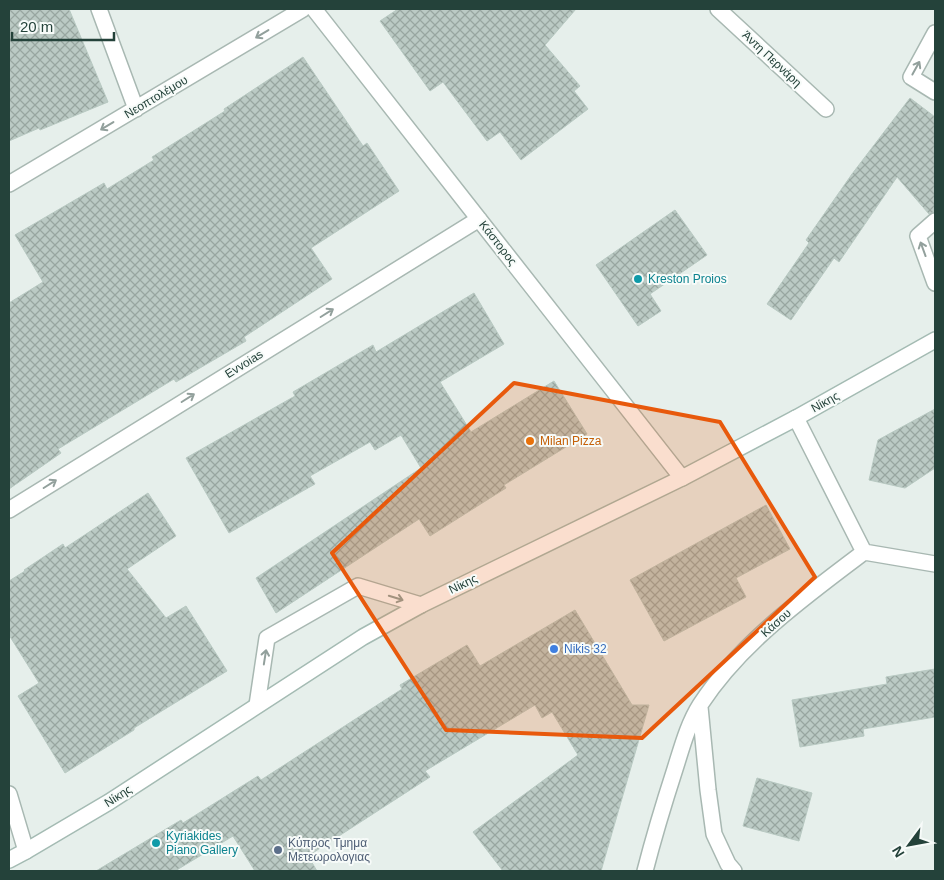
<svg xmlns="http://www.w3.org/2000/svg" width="944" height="880" viewBox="0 0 944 880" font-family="Helvetica,sans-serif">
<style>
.building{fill:url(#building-cross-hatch);stroke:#b8c9c2}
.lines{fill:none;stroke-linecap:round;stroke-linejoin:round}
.service-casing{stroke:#a8b8b2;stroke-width:18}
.minor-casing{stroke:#a8b8b2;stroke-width:18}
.tertiary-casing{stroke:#a8b8b2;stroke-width:18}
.secondary-casing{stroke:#a4bbb3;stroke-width:18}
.service{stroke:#fff;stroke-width:15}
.minor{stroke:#fff;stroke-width:15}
.tertiary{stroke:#fff;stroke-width:15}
.secondary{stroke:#fff;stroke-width:15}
.oneway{stroke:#92a09c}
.marked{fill:#e8590c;fill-opacity:0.2;stroke:#e8590c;stroke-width:4;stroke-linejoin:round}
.culture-dot{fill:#0f9aa8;stroke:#f7fbf9;stroke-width:2}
.food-dot{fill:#e8710a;stroke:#f7fbf9;stroke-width:2}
.shop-dot{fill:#3f7fe0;stroke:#f7fbf9;stroke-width:2}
.service-dot{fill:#5c6f8a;stroke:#f7fbf9;stroke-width:2}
.labels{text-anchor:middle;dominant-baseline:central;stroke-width:4;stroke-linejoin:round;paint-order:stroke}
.street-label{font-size:12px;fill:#24423a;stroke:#f7fbf9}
.culture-label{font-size:12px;fill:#0d838f;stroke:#f7fbf9;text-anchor:start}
.food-label{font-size:12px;fill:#c56008;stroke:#f7fbf9;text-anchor:start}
.shop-label{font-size:12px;fill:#366cbe;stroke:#f7fbf9;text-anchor:start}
.service-label{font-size:12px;fill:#4e5e75;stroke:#f7fbf9;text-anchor:start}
</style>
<defs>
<pattern id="building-cross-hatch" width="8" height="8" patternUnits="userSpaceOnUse" patternTransform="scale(1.25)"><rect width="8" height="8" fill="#bbcac4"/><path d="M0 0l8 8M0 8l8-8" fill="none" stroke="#98a6a0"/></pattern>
</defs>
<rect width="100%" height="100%" fill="#e6efeb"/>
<path class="building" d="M9 9H69L108 102 40 130 39 128 9 141Z
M398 9H576L545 45 580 86 574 91 588 109 521 160 500 132 487 141 443 82 430 91 380 21Z
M303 57 363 146 367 143 399 191 311 248 332 279 244 337 246 341 176 382 174 379 58 449 61 453 9 489V303L43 282 15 235 104 183 107 189 154 160 152 157 225 111 224 109Z
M910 98 935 117V212L929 214 897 177 839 262 834 258 791 320 767 304 809 243 806 240 852 174Z
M675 210 707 255 650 294 661 311 638 326 596 265Z
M474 293 504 344 440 382 471 432 554 381 587 434 504 485 506 488 430 536 419 519 276 613 256 578 421 468 401 435 375 450 370 442 310 476 315 484 229 533 186 458 295 396 293 392 373 345 376 352Z
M935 409V468L905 488 869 480 878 440Z
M148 493 176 536 127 569 166 618 186 606 227 671 134 728V730L65 773 18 696 39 683 9 635V581L25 571 24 570 63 544 65 548Z
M766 505 790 549 736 578 746 597 664 641 630 580Z
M575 610 632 705H649L601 871H503L473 832 578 755 552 712 542 718 535 705 425 771 430 777 308 856 317 871H255L233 836 175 871H96L181 820 183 823 258 776 261 780 402 689 400 685 467 645 480 666Z
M935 669V717L863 729 864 736 800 747 792 700 887 684 886 677Z
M757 778 812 793 799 841 743 826Z"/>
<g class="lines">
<defs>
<path id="service" d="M935 33 911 77 935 92
M935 221 918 236 935 283
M257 705 267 638 358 586 421 605"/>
<path id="minor" d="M99 9 136 109
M314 9 682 478
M718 9 826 109
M9 184 303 9
M796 418 864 552
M9 510 479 219
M700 707 708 790 714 834 728 864 734 871
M645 871C654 836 664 803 675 769 682 747 688 724 700 705 741 642 805 597 864 552L935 564"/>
<path id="tertiary" d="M9 794 26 851"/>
<path id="secondary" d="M9 860 26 851 109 802 363 637 421 605 682 478 796 418 935 340"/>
</defs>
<use href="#service" class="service-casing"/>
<use href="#minor" class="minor-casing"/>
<use href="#tertiary" class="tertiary-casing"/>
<use href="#secondary" class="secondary-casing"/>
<use href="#service" class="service"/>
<use href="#minor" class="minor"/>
<use href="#tertiary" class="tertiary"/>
<use href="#secondary" class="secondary"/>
</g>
<defs><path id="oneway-shaft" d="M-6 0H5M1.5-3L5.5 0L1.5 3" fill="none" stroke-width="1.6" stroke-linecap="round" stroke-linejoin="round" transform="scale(1.25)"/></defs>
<g class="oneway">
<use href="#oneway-shaft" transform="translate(262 34) rotate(149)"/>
<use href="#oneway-shaft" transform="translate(916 68) rotate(-61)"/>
<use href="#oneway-shaft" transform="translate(107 126) rotate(149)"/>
<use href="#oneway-shaft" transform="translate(923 249) rotate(-110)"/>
<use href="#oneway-shaft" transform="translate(327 313) rotate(-32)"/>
<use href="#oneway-shaft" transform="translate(188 398) rotate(-32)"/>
<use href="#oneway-shaft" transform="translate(50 484) rotate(-32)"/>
<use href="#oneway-shaft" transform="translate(396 598) rotate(17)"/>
<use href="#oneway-shaft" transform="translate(265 657) rotate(-81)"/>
</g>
<path class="marked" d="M514 383 720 422 815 577 642 738 446 730 332 553Z"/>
<g class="culture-dot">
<circle cx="638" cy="279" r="5"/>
<circle cx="156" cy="843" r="5"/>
</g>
<circle class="food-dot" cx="530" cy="441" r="5"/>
<circle class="shop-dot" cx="554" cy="649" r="5"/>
<circle class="service-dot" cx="278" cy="850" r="5"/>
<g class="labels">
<g class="street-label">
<text transform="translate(772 59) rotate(43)">Άντη Περνάρη</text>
<text transform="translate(156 97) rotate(-31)">Νεοπτολέμου</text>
<text transform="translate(498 243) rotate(52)">Κάστορος</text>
<text transform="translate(244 364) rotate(-32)">Evvoias</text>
<text transform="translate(825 402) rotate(-29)">Νίκης</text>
<text transform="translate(463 584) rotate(-26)">Νίκης</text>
<text transform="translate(776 623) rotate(-42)">Κάσου</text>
<text transform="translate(118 796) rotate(-33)">Νίκης</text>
</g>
<g class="culture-label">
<text x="648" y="279">Kreston Proios</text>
<text x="166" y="836">Kyriakides<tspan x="166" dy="14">Piano Gallery</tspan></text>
</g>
<g class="food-label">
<text x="540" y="441">Milan Pizza</text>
</g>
<g class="shop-label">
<text x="564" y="649">Nikis 32</text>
</g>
<g class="service-label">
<text x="288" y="843">Κύπρος Τμημα<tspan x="288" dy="14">Μετεωρολογιας</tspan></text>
</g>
</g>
<rect width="944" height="880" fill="none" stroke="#24423a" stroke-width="20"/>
<g transform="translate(909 845) rotate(238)" stroke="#f7fbf9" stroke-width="4" paint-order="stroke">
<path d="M0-4L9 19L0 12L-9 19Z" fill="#24423a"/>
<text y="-8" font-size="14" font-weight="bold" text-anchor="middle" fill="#24423a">N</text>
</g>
<path d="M12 32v8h102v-8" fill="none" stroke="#24423a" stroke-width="2.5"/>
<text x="20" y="32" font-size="15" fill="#24423a" stroke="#f7fbf9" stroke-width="4" paint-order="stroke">20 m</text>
</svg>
